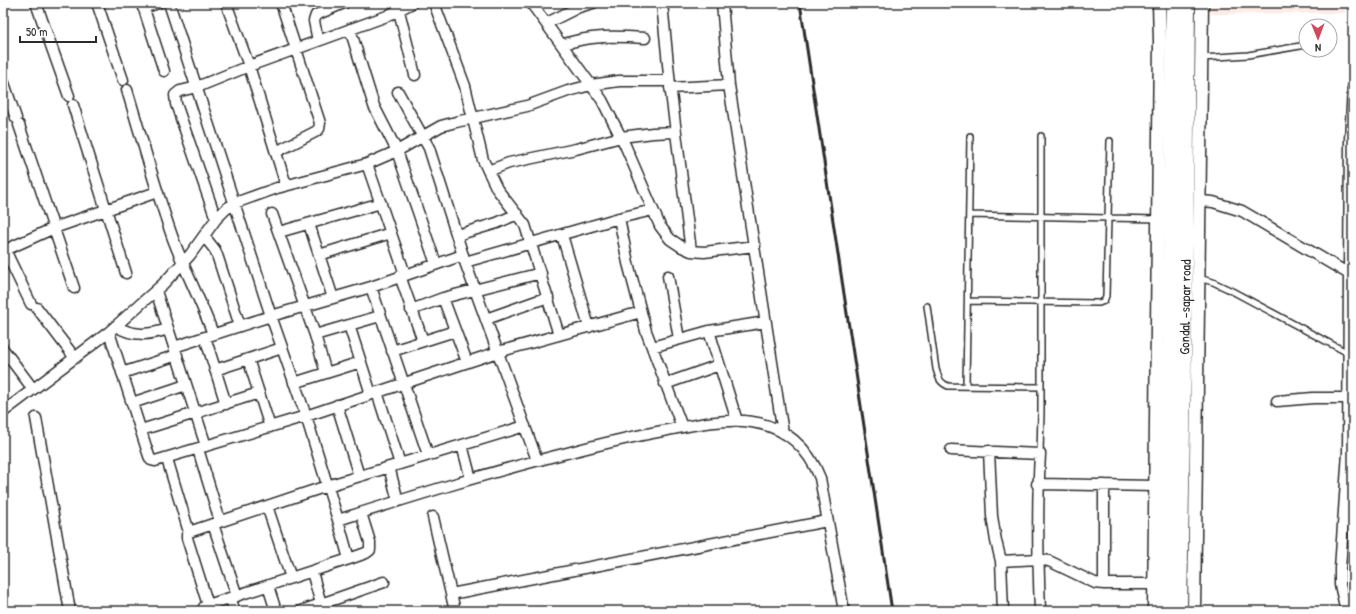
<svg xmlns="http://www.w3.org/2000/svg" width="1356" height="614" viewBox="0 0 1356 614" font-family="'Patrick Hand',sans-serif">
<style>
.built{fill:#fcebe6}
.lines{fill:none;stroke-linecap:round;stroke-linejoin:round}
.service-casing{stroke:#2b2b2b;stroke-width:8}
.minor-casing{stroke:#2b2b2b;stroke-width:13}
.tertiary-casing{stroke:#2b2b2b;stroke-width:15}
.trunk-casing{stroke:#2b2b2b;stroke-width:19}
.service{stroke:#fff;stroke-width:5}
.minor{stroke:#fff;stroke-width:10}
.tertiary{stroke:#fff;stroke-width:12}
.trunk{stroke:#fff;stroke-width:16}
.rail{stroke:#2b2b2b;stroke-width:3}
.labels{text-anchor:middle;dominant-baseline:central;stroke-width:3;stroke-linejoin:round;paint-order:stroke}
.street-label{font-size:14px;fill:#2b2b2b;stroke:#fff}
</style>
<rect width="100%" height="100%" fill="#fff"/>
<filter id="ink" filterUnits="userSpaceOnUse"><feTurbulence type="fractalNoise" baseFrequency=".025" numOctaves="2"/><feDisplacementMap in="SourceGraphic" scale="8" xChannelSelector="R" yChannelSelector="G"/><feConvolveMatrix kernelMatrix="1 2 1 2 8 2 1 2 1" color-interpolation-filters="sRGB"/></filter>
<g filter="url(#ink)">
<path class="built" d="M1211 3H1353V5L1343 13 1211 14Z"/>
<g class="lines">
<defs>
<path id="service" d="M1330 41H1332
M1202 58 1248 55 1306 45
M969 215 1158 219
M1198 278 1213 282 1232 291 1348 353
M968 301 1099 303 1104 301 1106 296 1110 141
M927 306 936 369C939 378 939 382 948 386L1041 387
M966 386 970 136
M1040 454 1041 412V136"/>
<path id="minor" d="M36 3 69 96
M97 3 123 80
M142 3 164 71
M169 3 271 316 174 347
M226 3 249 66 286 185
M397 3 415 75
M434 3 465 86 483 160 497 189 525 225 559 335
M531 3 602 100 625 145 660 226 670 239 682 247 691 251 704 252 755 246
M662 3 670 85 691 251
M722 3 729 85 783 433
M143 8 158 3
M547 23 579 7 593 3
M350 29 374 106 397 151 436 264
M318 41 314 21 316 15 344 3
M562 45C589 35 616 36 645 38
M3 80 16 118
M670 88 729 85
M127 90C142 139 155 188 172 236 184 269 201 301 213 334
M398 92 429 148 465 262 537 460
M73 105 126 273
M19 125 74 288
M276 152 315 132 319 129 320 123 281 3
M367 164 405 274
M488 171 509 163 576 149 621 137 653 133 675 132
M1200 201 1213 202 1242 211 1349 274 1350 139 1353 88
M272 214 315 335 326 373
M619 218 628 263 646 331 682 427
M216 219 176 104 175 95 180 91 197 87 249 66 387 16 412 3
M309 224 333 298
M279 232 381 203
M457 235 497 223 517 214
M562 235 589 327
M204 236 215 250 218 258 240 326
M5 250 31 304
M3 251 54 228 157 192
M319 255 391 233
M465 262 619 218 653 210
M400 276 423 341
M668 276 679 339
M371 287 428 455
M156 291 206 446
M443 298 467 362
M37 308 75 358
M411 310 443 298 541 273
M486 319 548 297
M349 325 371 394
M116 326C133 337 150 335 168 329
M709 331 737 421
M109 332 149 456 151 460 155 461 306 416 498 352 641 312
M315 335 380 316
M205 337 226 404
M652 347 709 331 766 322
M3 349 33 389
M392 351 455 331
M248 359 270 427
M215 370 282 348
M122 373 177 355
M294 383 361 362
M665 384 719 365
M377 392 400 464
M1277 401 1313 398H1348
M132 403 186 385
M337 405 359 476
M3 412 109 332 163 284 190 255 216 219 226 209 235 203 277 188 367 164 397 151 441 126 456 122 527 106 568 91 591 85 619 81H669
M36 418 70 611
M141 430 259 393
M462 445 471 479
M198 449 220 521
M951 450 1040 454C1037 506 1038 559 1040 611
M989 451 992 516 996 541 1001 561 1003 611
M167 459 189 532
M389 467 398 501
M1037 484 1156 486
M1104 485V584
M267 506 291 578
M433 517 455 611
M338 520 306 416 271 316 371 287 463 255
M213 524 237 596
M349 559 366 553 370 550V542L361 513
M1001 561 1038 559 1049 561 1095 583 1104 584H1155
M312 572 323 611
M268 586 276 611
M451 594 827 521
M230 598 235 611
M208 605 187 538V535L189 532 327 486 525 426
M203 611 204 607 208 605 349 559 338 520C414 496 490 472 567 453 601 444 634 436 668 430 693 425 726 418 752 422 785 427 808 447 820 478L844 611
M301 611 384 582
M1346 611 1340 585V569L1348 452 1349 274"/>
<path id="tertiary" d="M1154 611 1160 41 1159 3
M1194 611 1202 3"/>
<g id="trunk">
<path d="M1167 611 1174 3"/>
<path id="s1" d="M1179 611 1185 243 1187 3"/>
</g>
</defs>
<use href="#service" class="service-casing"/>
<use href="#minor" class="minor-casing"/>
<use href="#tertiary" class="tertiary-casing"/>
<use href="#trunk" class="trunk-casing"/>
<use href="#service" class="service"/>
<use href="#minor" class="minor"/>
<use href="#tertiary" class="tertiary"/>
<use href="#trunk" class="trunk"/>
<path class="rail" d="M800 3 892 611"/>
</g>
</g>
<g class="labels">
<g class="street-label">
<text stroke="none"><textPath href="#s1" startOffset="304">Gondal -sapar road</textPath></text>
</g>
</g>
<rect width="1356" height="614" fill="none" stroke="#fff" stroke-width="16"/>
<rect x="8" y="8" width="1340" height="598" fill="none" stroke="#2b2b2b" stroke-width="1.5" filter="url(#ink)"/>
<g transform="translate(1318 38) rotate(179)"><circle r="19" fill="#ffffff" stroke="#aaaaaa"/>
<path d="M0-3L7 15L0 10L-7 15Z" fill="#d1495b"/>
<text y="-6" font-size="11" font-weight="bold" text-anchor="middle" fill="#2b2b2b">N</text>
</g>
<path d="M20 36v6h76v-6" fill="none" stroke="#2b2b2b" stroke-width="2"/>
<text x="26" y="36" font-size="12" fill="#2b2b2b" stroke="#ffffff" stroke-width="3" paint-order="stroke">50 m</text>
</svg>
